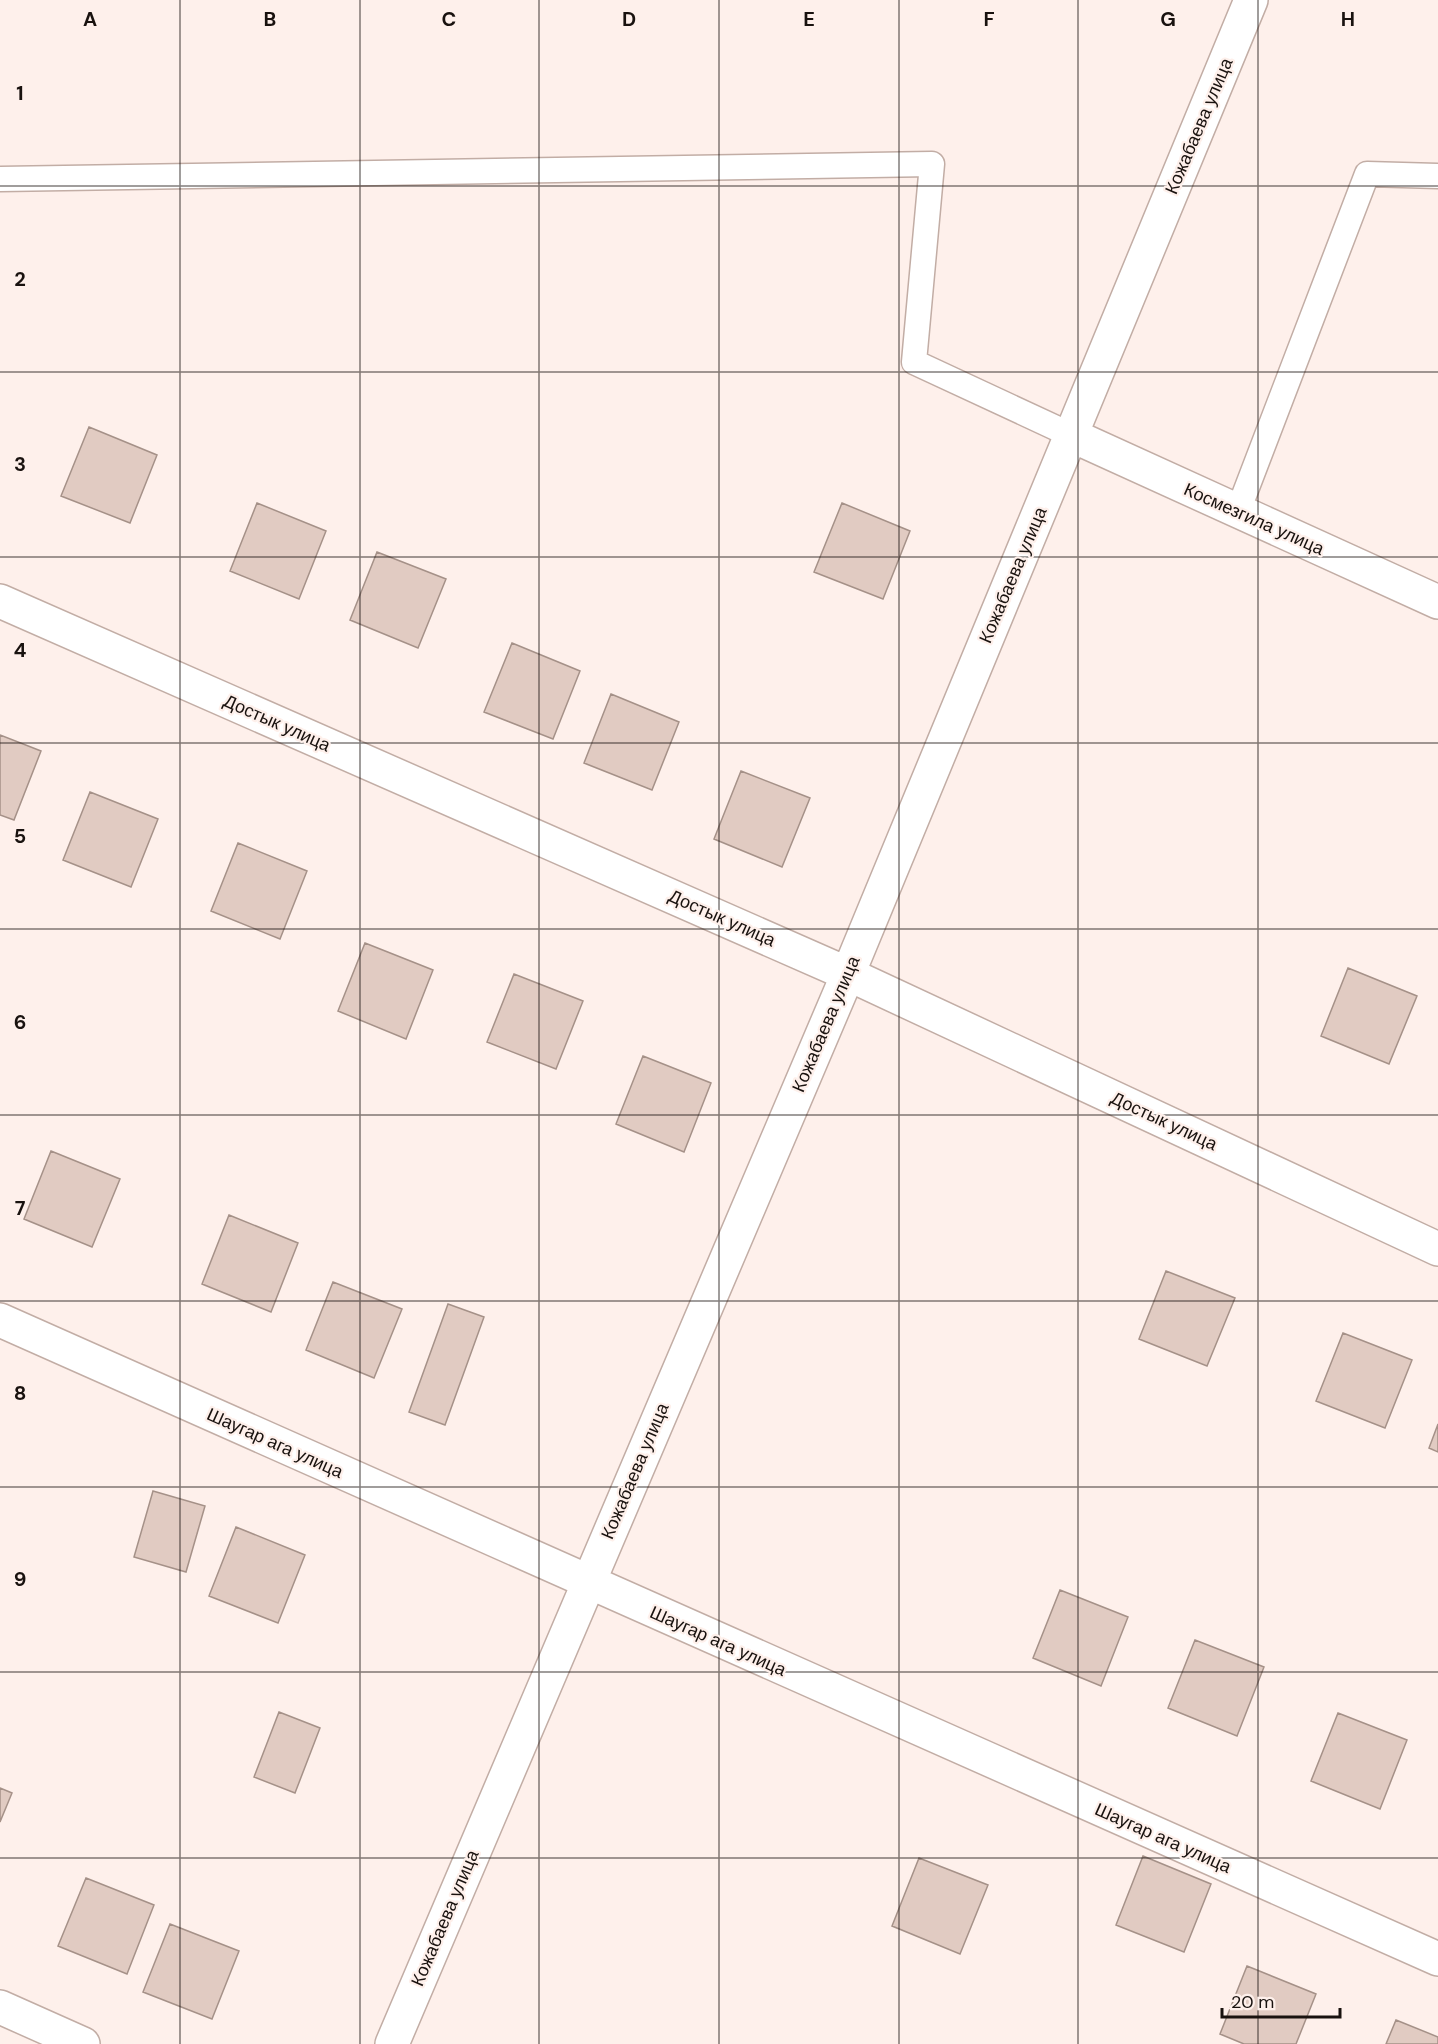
<svg xmlns="http://www.w3.org/2000/svg" width="1438" height="2044" viewBox="0 0 1438 2044" font-family="'DM Sans',sans-serif">
<style>
.building{fill:#e1cbc2;stroke:#a59188;stroke-width:1.5}
.lines{fill:none;stroke-linecap:round;stroke-linejoin:round}
.service-casing{stroke:#c2ada5;stroke-width:27}
.minor-casing{stroke:#c2ada5;stroke-width:36}
.service{stroke:#fff;stroke-width:24}
.minor{stroke:#fff;stroke-width:33}
.grid{fill:none;stroke:#19120f;stroke-width:1.5;stroke-opacity:0.55}
.labels{text-anchor:middle;dominant-baseline:central;stroke-width:4.5;stroke-linejoin:round;paint-order:stroke}
.street-label{font-size:18px;fill:#19120f;stroke:#fef0eb}
.grid-label{font-size:20px;text-anchor:middle;font-weight:bold;fill:#19120f;stroke:#fef0eb;stroke-width:4.5;stroke-linejoin:round;paint-order:stroke}
</style>
<rect width="100%" height="100%" fill="#fef0eb"/>
<path class="building" d="M89 427 157 455 130 523 61 496Z
M257 503 326 531 299 599 230 571Z
M842 503 910 531 883 599 814 572Z
M377 552 446 579 418 648 350 620Z
M512 643 580 671 553 739 484 712Z
M611 694 679 722 652 790 584 763Z
M0 735 41 751 14 820 0 815Z
M741 771 810 798 782 867 714 839Z
M90 792 158 819 131 887 63 860Z
M238 843 307 871 280 939 211 911Z
M365 943 433 970 406 1039 338 1011Z
M1348 968 1417 996 1389 1064 1321 1036Z
M514 974 583 1001 556 1069 487 1042Z
M643 1056 711 1083 684 1152 616 1124Z
M51 1151 120 1179 92 1247 24 1219Z
M229 1215 298 1243 271 1312 202 1284Z
M1166 1271 1235 1298 1207 1366 1139 1339Z
M333 1282 402 1309 374 1378 306 1350Z
M448 1304 484 1317 445 1425 409 1412Z
M1343 1333 1412 1360 1385 1428 1316 1401Z
M1438 1424V1452L1429 1448Z
M153 1491 205 1506 186 1572 134 1557Z
M236 1527 305 1555 278 1623 209 1596Z
M1060 1590 1128 1617 1101 1686 1033 1658Z
M1195 1640 1264 1667 1237 1736 1168 1708Z
M279 1712 320 1728 295 1793 254 1777Z
M1338 1713 1407 1740 1380 1809 1311 1781Z
M0 1788 12 1793 0 1822Z
M1143 1856 1211 1884 1184 1952 1116 1925Z
M919 1858 988 1885 960 1954 892 1926Z
M86 1878 154 1905 127 1974 58 1946Z
M170 1924 239 1951 212 2019 143 1992Z
M1247 1966 1316 1994 1296 2044H1244L1220 2034Z
M1396 2020 1438 2037V2044H1386Z"/>
<g class="lines">
<defs>
<path id="service" d="M0 179 932 164 914 362 1071 435
M1238 511 1367 174 1438 176"/>
<path id="minor" d="M1071 435 1438 602
M0 601 848 974 1438 1249
M0 1320 1438 1959
M0 2007 83 2044
M392 2044 848 974 1251 0"/>
</defs>
<use href="#service" class="service-casing"/>
<use href="#minor" class="minor-casing"/>
<use href="#service" class="service"/>
<use href="#minor" class="minor"/>
</g>
<path class="grid" d="M180 0V2044M360 0V2044M539 0V2044M719 0V2044M899 0V2044M1078 0V2044M1258 0V2044M0 186H1438M0 372H1438M0 557H1438M0 743H1438M0 929H1438M0 1115H1438M0 1301H1438M0 1487H1438M0 1672H1438M0 1858H1438"/>
<g class="labels">
<g class="street-label">
<text transform="translate(1199 126) rotate(-67)">Кожабаева улица</text>
<text transform="translate(1254 519) rotate(24)">Космезгила улица</text>
<text transform="translate(1013 575) rotate(-67)">Кожабаева улица</text>
<text transform="translate(277 723) rotate(24)">Достык улица</text>
<text transform="translate(722 918) rotate(24)">Достык улица</text>
<text transform="translate(826 1024) rotate(-67)">Кожабаева улица</text>
<text transform="translate(1164 1121) rotate(25)">Достык улица</text>
<text transform="translate(275 1443) rotate(24)">Шаугар ага улица</text>
<text transform="translate(635 1471) rotate(-67)">Кожабаева улица</text>
<text transform="translate(718 1641) rotate(24)">Шаугар ага улица</text>
<text transform="translate(1163 1838) rotate(24)">Шаугар ага улица</text>
<text transform="translate(445 1918) rotate(-67)">Кожабаева улица</text>
</g>
</g>
<g class="grid-label">
<text x="90" y="26">A</text>
<text x="270" y="26">B</text>
<text x="449" y="26">C</text>
<text x="629" y="26">D</text>
<text x="809" y="26">E</text>
<text x="989" y="26">F</text>
<text x="1168" y="26">G</text>
<text x="1348" y="26">H</text>
<text x="20" y="100">1</text>
<text x="20" y="286">2</text>
<text x="20" y="471">3</text>
<text x="20" y="657">4</text>
<text x="20" y="843">5</text>
<text x="20" y="1029">6</text>
<text x="20" y="1215">7</text>
<text x="20" y="1400">8</text>
<text x="20" y="1586">9</text>
</g>
<path d="M1222 2008v9h118v-9" fill="none" stroke="#19120f" stroke-width="3"/>
<text x="1231" y="2008" font-size="18" fill="#19120f" stroke="#fef0eb" stroke-width="4.5" paint-order="stroke">20 m</text>
</svg>
